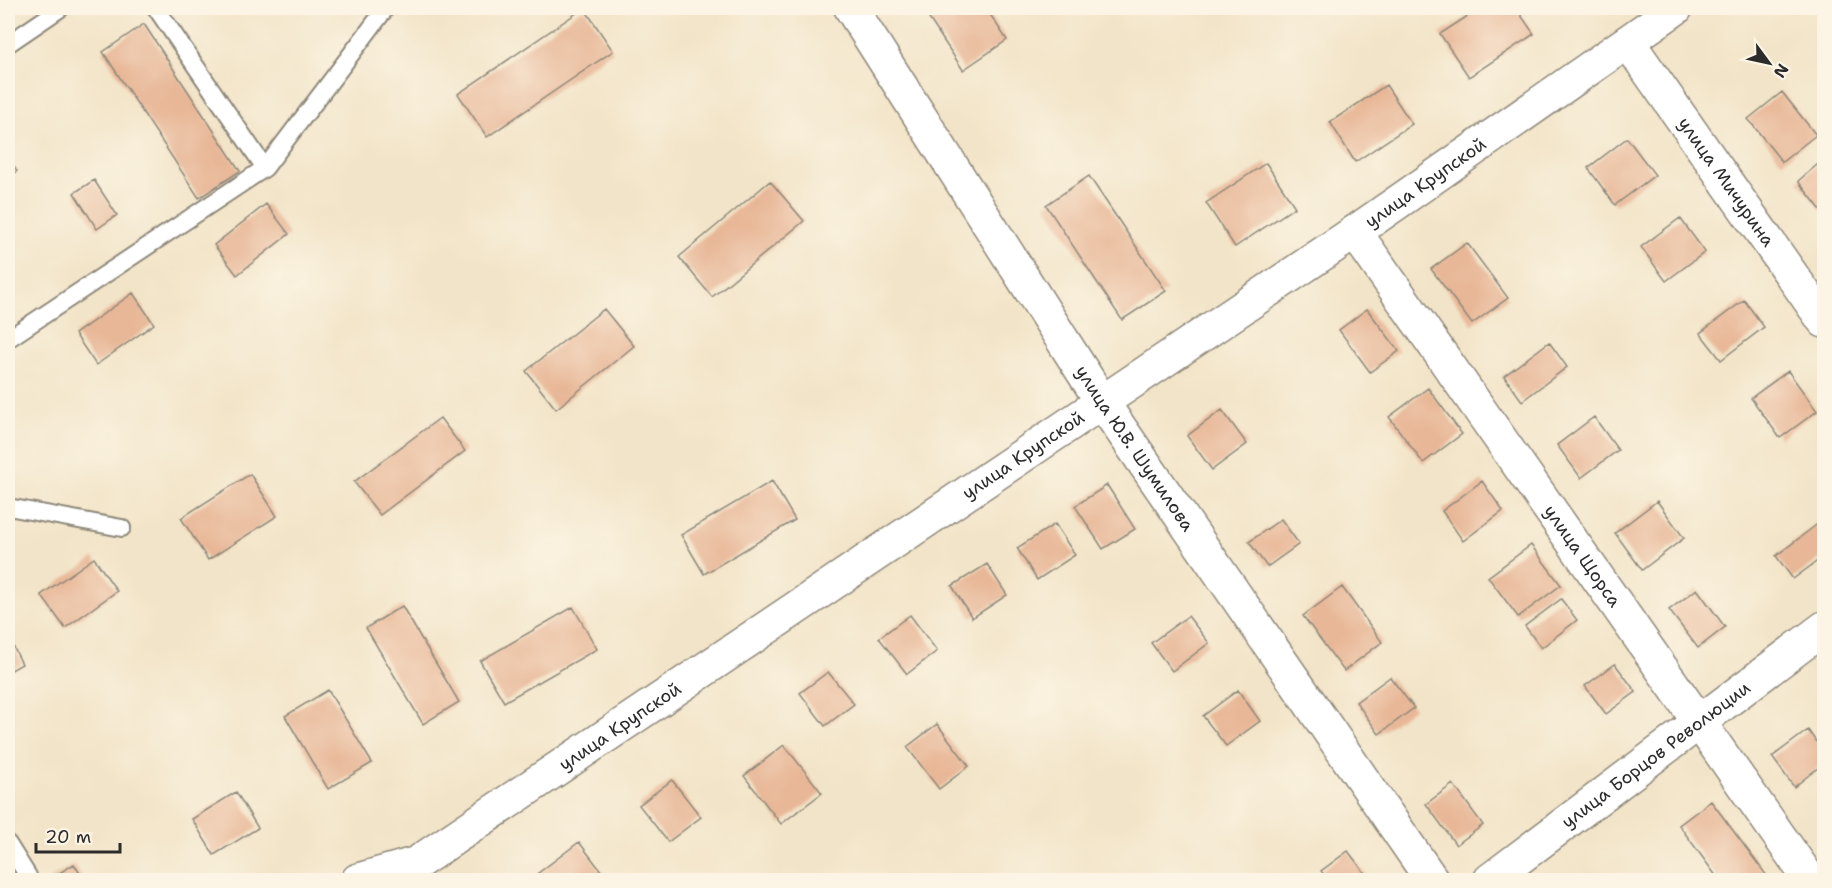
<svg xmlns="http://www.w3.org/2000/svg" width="1832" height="888" viewBox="0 0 1832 888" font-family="'Shantell Sans',sans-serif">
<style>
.building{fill:#e8b797}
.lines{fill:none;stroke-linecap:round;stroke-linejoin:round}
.lane-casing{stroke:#8e887a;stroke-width:20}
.street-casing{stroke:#8e887a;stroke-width:36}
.lane{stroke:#fff;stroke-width:16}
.street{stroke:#fff;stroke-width:33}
.labels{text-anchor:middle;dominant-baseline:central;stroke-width:4.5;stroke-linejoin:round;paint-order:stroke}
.street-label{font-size:18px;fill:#2b2b2b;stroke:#fcf5e5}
</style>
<rect width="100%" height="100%" fill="#fcf5e5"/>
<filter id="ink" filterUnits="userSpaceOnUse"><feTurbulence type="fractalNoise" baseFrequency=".0167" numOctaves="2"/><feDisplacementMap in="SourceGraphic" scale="12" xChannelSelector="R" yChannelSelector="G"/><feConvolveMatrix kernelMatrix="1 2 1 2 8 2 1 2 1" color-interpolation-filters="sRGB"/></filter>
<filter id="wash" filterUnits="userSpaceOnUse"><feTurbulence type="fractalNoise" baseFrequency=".008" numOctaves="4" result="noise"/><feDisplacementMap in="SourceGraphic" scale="24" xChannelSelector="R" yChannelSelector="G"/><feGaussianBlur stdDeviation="1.35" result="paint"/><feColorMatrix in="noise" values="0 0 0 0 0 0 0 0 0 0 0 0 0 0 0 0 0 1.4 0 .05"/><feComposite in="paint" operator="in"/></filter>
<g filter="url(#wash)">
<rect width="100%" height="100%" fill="#f2e4c8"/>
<g id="blocks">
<path class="building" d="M584 8 613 51 487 137 458 94Z
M922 8H986L1007 40 963 70Z
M1480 8H1516L1534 34 1469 77 1440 34Z
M144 24 240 171 199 198 103 52Z
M1386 85 1412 124 1355 162 1330 122Z
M1782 92 1816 135 1782 162 1748 119Z
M1627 138 1655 175 1615 205 1588 168Z
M8 157 17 171 8 178Z
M1824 159V214L1798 181Z
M1266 163 1295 207 1235 247 1206 203Z
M1089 176 1166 291 1122 320 1046 205Z
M94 180 117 215 97 229 74 193Z
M770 181 804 221 712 297 679 257Z
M266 204 289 234 237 275 214 245Z
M1680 218 1705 252 1666 281 1641 247Z
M1467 243 1508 298 1472 324 1431 269Z
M133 293 154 324 96 365 75 334Z
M1744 300 1764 327 1721 360 1700 333Z
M604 309 634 346 556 409 526 371Z
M1367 309 1399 351 1370 372 1339 330Z
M1549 342 1567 367 1522 401 1504 376Z
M1788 371 1817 411 1780 438 1751 398Z
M1428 388 1462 434 1423 463 1389 417Z
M1222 410 1247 444 1212 470 1187 436Z
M1594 417 1618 450 1581 478 1557 445Z
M440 418 465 451 380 515 354 482Z
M250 474 277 516 208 560 181 518Z
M772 481 795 520 704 574 681 535Z
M1482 481 1503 511 1463 541 1442 511Z
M1107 485 1135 529 1103 549 1075 506Z
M1657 501 1684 538 1642 570 1615 533Z
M1281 519 1299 544 1267 567 1249 542Z
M1824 519V556L1793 579 1776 556Z
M1055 524 1075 555 1037 580 1017 548Z
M1531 545 1561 585 1518 617 1488 577Z
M94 558 117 591 65 628 41 595Z
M987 564 1007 595 972 618 952 586Z
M1342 587 1382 642 1344 671 1303 616Z
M1697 589 1725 627 1698 648 1669 610Z
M1561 599 1577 620 1541 648 1525 626Z
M402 606 459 702 423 724 366 628Z
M573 607 597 649 504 702 480 661Z
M910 615 937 651 907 674 879 638Z
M1188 616 1209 643 1172 671 1151 643Z
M8 636 22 664 8 672Z
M1615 664 1636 692 1606 714 1585 686Z
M828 672 854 704 825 726 800 693Z
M1390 677 1414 708 1379 734 1356 702Z
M328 690 372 763 328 789 285 716Z
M1238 690 1260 721 1226 746 1203 716Z
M937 724 969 766 939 789 907 747Z
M1808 730 1824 753V763L1794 787 1772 757Z
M784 745 822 793 781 824 744 776Z
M672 780 701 817 668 842 639 805Z
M1453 784 1483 825 1456 845 1426 804Z
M236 792 258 828 214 855 192 819Z
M1711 801 1770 880H1719L1679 825Z
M579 842 608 880H529Z
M1348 851 1370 880H1328L1321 871Z
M74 864 84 880H48Z"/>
</g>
</g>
<g filter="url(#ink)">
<use href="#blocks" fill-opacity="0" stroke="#8e887a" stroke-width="1.5"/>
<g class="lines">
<defs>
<path id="lane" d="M156 8 265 168
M8 44 61 8
M8 339 265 168 386 8
M8 507 122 528
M8 844 28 876 21 880"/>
<g id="street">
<path id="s1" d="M851 8 1102 402 1432 880"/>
<path id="s2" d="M1628 42 1824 321"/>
<path id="s3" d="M1355 232 1810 880"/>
<path id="s4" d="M358 880 417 863 1355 232 1676 8"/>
<path id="s5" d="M1490 880 1824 628"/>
</g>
</defs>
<use href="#lane" class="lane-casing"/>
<use href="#street" class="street-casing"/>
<use href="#lane" class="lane"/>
<use href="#street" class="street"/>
</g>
</g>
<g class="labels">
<g class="street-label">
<text stroke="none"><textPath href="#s2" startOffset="171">улица Мичурина</textPath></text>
<text stroke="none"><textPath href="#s4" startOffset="1278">улица Крупской</textPath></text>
<text stroke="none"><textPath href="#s1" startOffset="524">улица Ю.В. Шумилова</textPath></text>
<text stroke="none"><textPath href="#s4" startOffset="792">улица Крупской</textPath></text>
<text stroke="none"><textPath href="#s3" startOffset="396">улица Щорса</textPath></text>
<text stroke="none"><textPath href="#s4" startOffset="306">улица Крупской</textPath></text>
<text stroke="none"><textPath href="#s5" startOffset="208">улица Борцов Революции</textPath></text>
</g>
</g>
<rect width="1832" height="888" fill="none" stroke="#fcf5e5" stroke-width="30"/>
<g transform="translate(1769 63) rotate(123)" stroke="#fcf5e5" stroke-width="4.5" paint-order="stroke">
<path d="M0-4.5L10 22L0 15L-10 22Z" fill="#2b2b2b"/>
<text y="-9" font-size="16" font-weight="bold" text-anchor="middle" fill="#2b2b2b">N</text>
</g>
<path d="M36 843v9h84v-9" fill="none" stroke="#2b2b2b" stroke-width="3"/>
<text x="45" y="843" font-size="18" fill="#2b2b2b" stroke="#fcf5e5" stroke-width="4.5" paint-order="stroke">20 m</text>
</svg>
